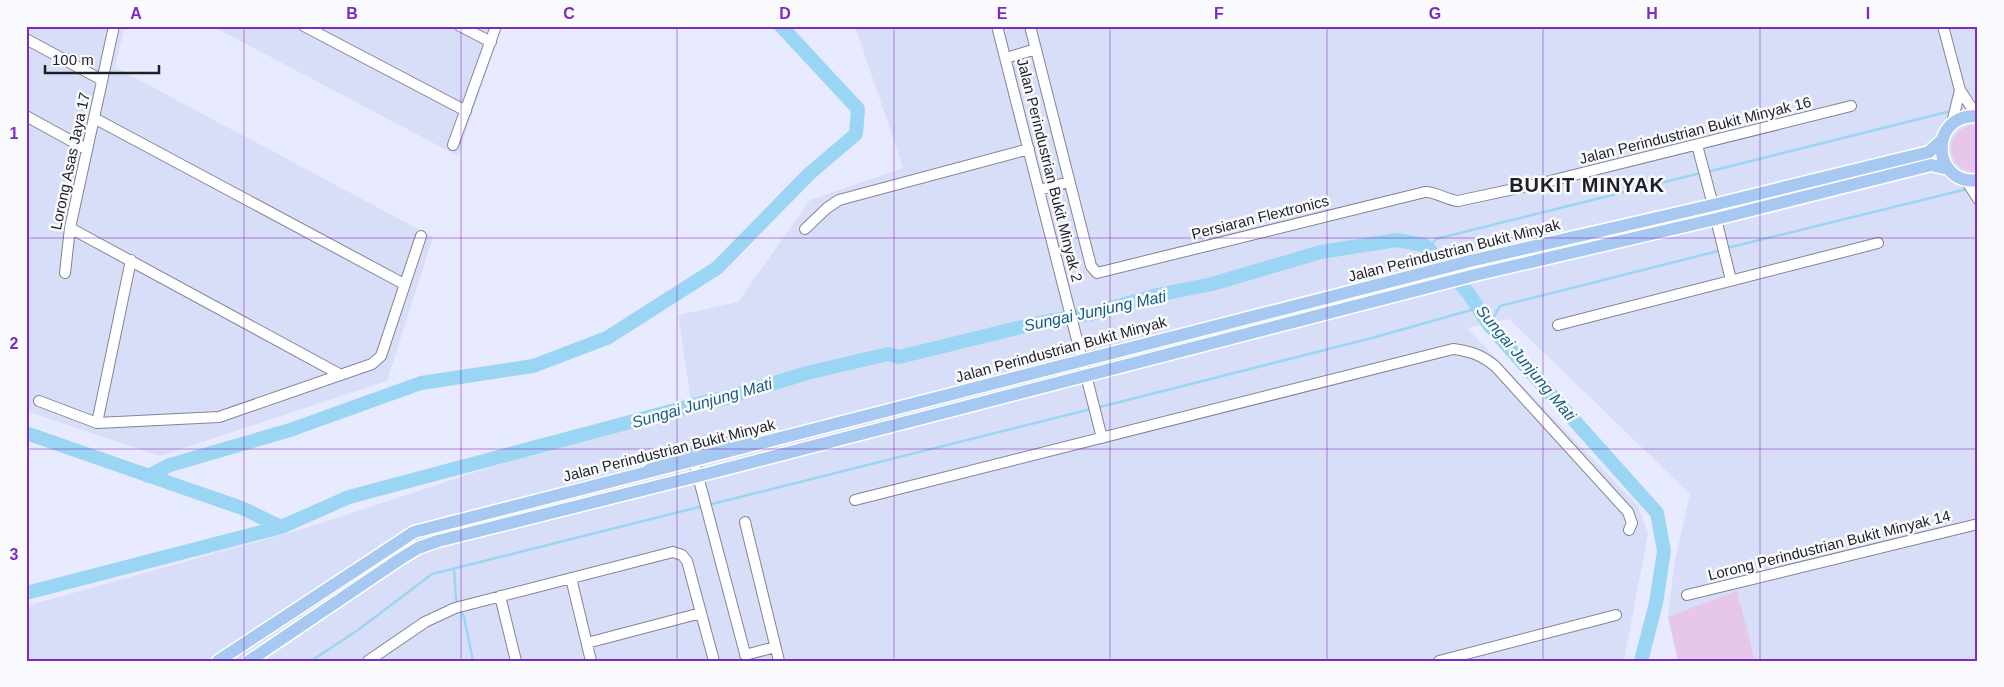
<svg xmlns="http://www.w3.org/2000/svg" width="2004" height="687" viewBox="0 0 2004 687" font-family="Helvetica,sans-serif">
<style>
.built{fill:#d9def8}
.green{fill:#e6c7e9}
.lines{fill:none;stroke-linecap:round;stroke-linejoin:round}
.stream{stroke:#9ad5f3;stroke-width:2.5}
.river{stroke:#9ad5f3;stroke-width:14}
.minor-casing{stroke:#828597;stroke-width:12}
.major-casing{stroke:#fff;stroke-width:15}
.minor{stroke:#fff;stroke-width:10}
.major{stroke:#a7c8f1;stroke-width:12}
.grid{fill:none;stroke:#7b2cbf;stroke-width:1;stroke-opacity:0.55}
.labels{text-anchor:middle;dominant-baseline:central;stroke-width:5;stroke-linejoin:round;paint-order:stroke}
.street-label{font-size:15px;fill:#1f2027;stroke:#f9fafd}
.water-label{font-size:16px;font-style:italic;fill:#155e7c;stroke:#f9fafd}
.district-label{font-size:20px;font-weight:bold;letter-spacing:1px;fill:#1f2027;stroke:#f9fafd}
.neatline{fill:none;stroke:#7b2cbf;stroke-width:2}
.grid-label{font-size:16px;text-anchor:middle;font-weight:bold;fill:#7b2cbf}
</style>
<rect width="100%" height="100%" fill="#e8ebff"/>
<path class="built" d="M26 26H125L115 67 433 237 387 381 160 456 26 411Z
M212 26H502L458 156Z
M855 26H1978V661H1678L1668 617 1674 565 1690 494 1509 319 1467 328 1638 506 1648 534 1624 661H26V606L306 528 691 401 678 315 738 302 810 200 903 168Z"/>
<path class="green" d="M1973 125 1978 126V172C1945 172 1941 131 1973 125Z
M1737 591 1755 661H1678L1668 617Z"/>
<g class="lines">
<path class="stream" d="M1707 172 1951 111
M1727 248 1967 189
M1428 249 1436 239 1701 173
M1489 325 1500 306 1722 250
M1096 408 1372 338 1478 308
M708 505 1091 409
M454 569 456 599 458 604
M460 609 464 617 473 661
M311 661 358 630 432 574 703 506"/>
<path class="river" d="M26 433 242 508 281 527
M148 476 170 465 290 430 421 383 533 366 607 338 717 268 809 174 856 134 858 109 781 26
M26 593 281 527 349 497 709 401 726 398 807 373 888 354 899 357 1038 323 1090 314 1157 295 1212 284 1321 252 1397 240 1424 245 1435 255 1469 294 1489 325 1657 513 1664 551 1656 603 1641 661"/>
<defs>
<path id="minor" d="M304 26 466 111
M460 26 491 42
M997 26 1102 438
M1030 26 1091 266 1097 273 1425 192C1435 191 1446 200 1458 201L1546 182 1851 106
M1943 26 1960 90 1977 116
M26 39 102 80
M1006 58 1036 49
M26 116 86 149
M94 118 404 284
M1952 123 1960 90
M453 145 496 26
M1697 145 1713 205
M1966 180 1978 199
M1039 190 1069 182
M1716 219 1731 280
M70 228 341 375
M805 229 827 208 839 200 1029 149
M65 273 70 228 114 26
M1558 325 1878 243
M39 401 97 423 219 417 372 364 381 356 421 236
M97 423 131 260
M694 461 747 661
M855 500 1453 349C1471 351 1481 355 1495 366L1628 512 1632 523 1629 530
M745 522 779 661
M571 578 591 661
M1687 595 1978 524
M500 596 516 661
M587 643 701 613
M745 655 775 647
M368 661 425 622 455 608 673 552 682 555 687 561 714 661
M1439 661 1616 615"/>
<path id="major" d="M1978 116C1926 114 1933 187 1978 180
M648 471 661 460 727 442 734 440 756 442
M218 661 414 532 1470 261 1713 205 1929 152 1942 140
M249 661 400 559 418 548 438 541 698 476 1479 274 1716 219 1931 165 1948 169"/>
</defs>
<use href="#minor" class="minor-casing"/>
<use href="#major" class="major-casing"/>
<use href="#minor" class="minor"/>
<use href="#major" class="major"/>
</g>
<path class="grid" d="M244 26V661M461 26V661M677 26V661M894 26V661M1110 26V661M1327 26V661M1543 26V661M1760 26V661M26 238H1978M26 449H1978"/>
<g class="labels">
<g class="street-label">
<text transform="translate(1695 130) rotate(-14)">Jalan Perindustrian Bukit Minyak 16</text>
<text transform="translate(70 161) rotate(-78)">Lorong Asas Jaya 17</text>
<text transform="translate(1050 170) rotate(76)">Jalan Perindustrian Bukit Minyak 2</text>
<text transform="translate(1260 217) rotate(-14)">Persiaran Flextronics</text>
<text transform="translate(1454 250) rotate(-14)">Jalan Perindustrian Bukit Minyak</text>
<text transform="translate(1061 349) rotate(-15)">Jalan Perindustrian Bukit Minyak</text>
<text transform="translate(669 450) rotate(-14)">Jalan Perindustrian Bukit Minyak</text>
<text transform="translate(1829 545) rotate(-14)">Lorong Perindustrian Bukit Minyak 14</text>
</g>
<g class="water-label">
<text transform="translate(1095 311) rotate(-12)">Sungai Junjung Mati</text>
<text transform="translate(1526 363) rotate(50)">Sungai Junjung Mati</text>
<text transform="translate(702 403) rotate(-16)">Sungai Junjung Mati</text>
</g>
<g class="district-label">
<text x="1587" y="185">BUKIT MINYAK</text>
</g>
</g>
<rect width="2004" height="687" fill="none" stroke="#f9fafd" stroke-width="55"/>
<path d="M45 65v8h114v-8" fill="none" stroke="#1f2027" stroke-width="2.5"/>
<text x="52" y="65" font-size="15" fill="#1f2027" stroke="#f9fafd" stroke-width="4" paint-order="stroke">100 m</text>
<rect x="28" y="28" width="1948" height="632" class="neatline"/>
<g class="grid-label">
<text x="136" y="19">A</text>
<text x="352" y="19">B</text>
<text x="569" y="19">C</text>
<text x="785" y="19">D</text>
<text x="1002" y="19">E</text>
<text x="1219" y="19">F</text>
<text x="1435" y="19">G</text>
<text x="1652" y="19">H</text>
<text x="1868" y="19">I</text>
<text x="14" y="139">1</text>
<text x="14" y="349">2</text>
<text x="14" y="560">3</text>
</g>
</svg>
